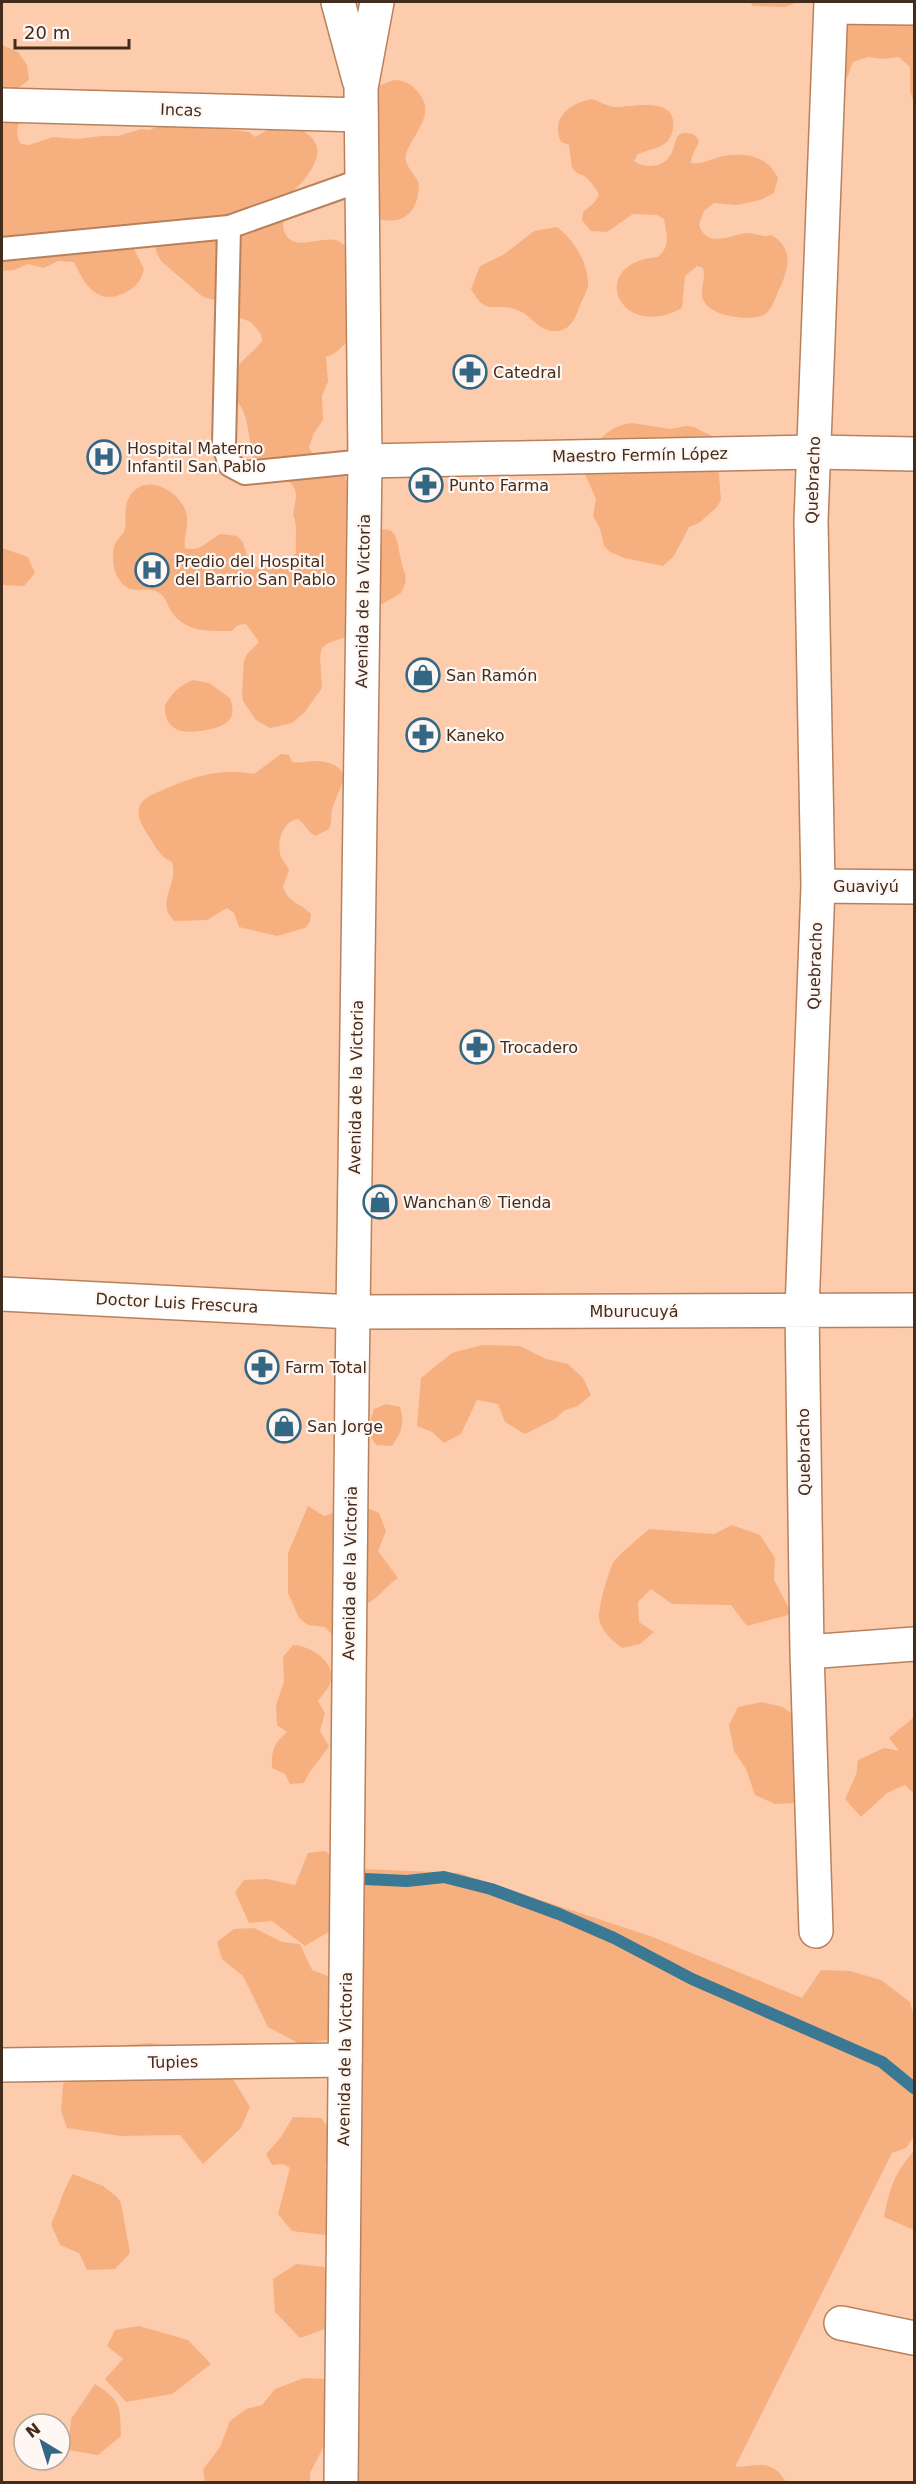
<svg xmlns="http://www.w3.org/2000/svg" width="916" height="2484" viewBox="0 0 916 2484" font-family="'DejaVu Sans',sans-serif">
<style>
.green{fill:#f6b080}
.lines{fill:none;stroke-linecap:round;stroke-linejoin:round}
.stream{stroke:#3b7894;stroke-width:12}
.service-casing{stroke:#b9815b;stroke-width:26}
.minor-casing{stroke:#b9815b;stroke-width:36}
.tertiary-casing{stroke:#b9815b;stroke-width:36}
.secondary-casing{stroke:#b9815b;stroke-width:36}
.service{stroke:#fff;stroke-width:22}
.minor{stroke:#fff;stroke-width:33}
.tertiary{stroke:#fff;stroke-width:33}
.secondary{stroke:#fff;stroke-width:33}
.labels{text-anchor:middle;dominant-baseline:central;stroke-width:4.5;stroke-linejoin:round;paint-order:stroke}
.street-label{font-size:16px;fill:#432c1c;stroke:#fef7f3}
.poi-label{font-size:16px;fill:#432c1c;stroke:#fef7f3;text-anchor:start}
</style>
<rect width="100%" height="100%" fill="#fdccac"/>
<path class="green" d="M750 2H798L785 7 753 6Z
M914 2V103L910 91V67L899 57 883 59 868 57 853 62C848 73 849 80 838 86L842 23Z
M2 45 18 52 27 65 29 80 10 94 22 115C18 127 14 133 21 144L29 145 53 137 77 139 101 136H118L141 129 150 130 164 123 190 128 198 126 241 131 249 132 255 137C267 130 285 121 298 128 326 143 320 158 304 180 300 185 295 188 292 193 289 200 287 208 285 215 283 222 282 227 285 233 295 254 325 233 340 242 346 245 352 254 353 260 355 269 358 318 356 325 351 338 340 353 326 357L328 381 322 396 323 420 314 433 309 447 313 455C352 461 354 502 360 533 396 527 394 525 401 560 404 575 410 576 401 593L382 604 374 606 358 633 328 643 322 648 320 656 322 688 304 713 292 723 270 728 256 720 243 701 242 693 244 661 247 654 259 642 246 624 238 625 232 631C211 631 188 633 173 614 168 608 167 600 162 595 148 582 131 600 118 578 113 570 112 556 114 547 115 541 121 537 124 532 128 520 122 508 130 496 145 472 179 490 186 512 190 525 183 536 185 548 200 553 208 540 221 534L237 536 243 542C245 553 250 562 259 569L284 563 296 553C295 540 298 525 293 515 295 498 301 493 287 479L265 483C248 464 252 438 245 416 241 402 230 397 231 382 233 364 253 354 262 341L261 334 251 322 235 316 218 301 203 297 197 292 161 261 157 254 152 232 133 247 144 269C141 280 137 286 128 291 99 308 85 286 74 262L58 261 44 268 28 264 14 270 2 271Z
M394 80C405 80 411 84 418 92 438 114 411 135 406 155 403 165 416 175 419 184 418 221 395 227 365 215L357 111 378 86Z
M592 99C599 101 606 106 614 107 630 108 678 94 673 129 670 148 653 148 638 154L634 161C645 169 664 168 671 154 678 141 673 128 695 135L699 141C697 149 691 154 691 163 703 165 713 158 724 156 746 152 768 156 778 178L774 193 760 200 737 205 714 203 704 211 699 225C707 248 728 236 746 233 753 233 758 235 764 236 768 236 770 235 773 236 797 251 786 275 777 294 774 302 770 313 762 316 746 321 704 316 702 295 701 286 706 278 703 268L697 266 685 276 682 308C619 343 585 263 658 257 672 244 666 235 664 219L657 215 633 214 607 232 591 231 582 220 583 212 595 202 599 194C593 185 588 176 577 173L572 168 569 145 561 142C550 118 570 103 592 99Z
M557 227C573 239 587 261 588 281 589 289 584 296 581 303 575 318 572 332 552 331 538 330 530 314 517 310 492 301 488 318 471 289L480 266 503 255 534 231Z
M632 423 670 429 686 426 694 427 716 438 721 500 716 508 699 523 689 527 674 556 663 566 624 558 610 552 604 546 600 529 593 516 596 499 583 470C594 446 604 426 632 423Z
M2 548 28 557 35 573 24 586 2 585Z
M193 680 209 683 230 698C240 724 219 728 199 731 179 734 164 728 165 705 173 692 179 686 193 680Z
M281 754 289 755 292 762C303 764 314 759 325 762 356 769 339 788 333 806 330 815 333 821 329 829L315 836C307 831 305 824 298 819 283 821 276 842 281 857 283 861 287 866 289 870L283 887C290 905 300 902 311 914L310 922 305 928 277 936 239 927 234 913 227 908 207 920 175 921C154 903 179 885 172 862 160 858 155 845 148 835 126 802 146 797 172 786 202 774 222 769 254 774Z
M482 1345 520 1346 546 1359 568 1364 583 1378 591 1395 578 1406 565 1410 555 1419 525 1434 505 1422 498 1404 477 1400 461 1434 444 1443 432 1432 417 1426 421 1378 452 1353Z
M386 1404 400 1407C405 1424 402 1431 392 1446L376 1445 367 1431 374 1409Z
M351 1501 379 1513 386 1531 378 1551 398 1578C385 1586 378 1600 364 1605L349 1636H333L325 1627 308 1625 299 1618 288 1593V1553L308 1506 324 1516 337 1512Z
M732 1525 760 1535 775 1558 774 1580 792 1614 747 1626 731 1605 672 1604 651 1589 638 1602 639 1622 654 1632 640 1644 622 1648C613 1641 601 1631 599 1619 598 1609 609 1567 615 1560 625 1549 638 1539 649 1529L714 1534Z
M293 1645C310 1646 335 1660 331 1681 330 1687 322 1695 318 1701L325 1713 320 1731 329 1746C320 1760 310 1769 304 1783L290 1784 285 1774 272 1768C271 1751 274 1743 287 1732L277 1725 276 1705 284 1682 283 1657Z
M762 1702 783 1707 798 1719 797 1803 775 1804 755 1795 746 1769 734 1751 729 1725 738 1707Z
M914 1717V1794L905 1785 887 1793 861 1817 845 1799 856 1775 858 1760 884 1748 899 1751 889 1738Z
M326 1851 338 1866 337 1927 305 1946 272 1921 249 1923 235 1892 244 1880 267 1879 295 1885 308 1853Z
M361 1869 459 1873 650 1936 802 1998 821 1970 850 1971 881 1980 910 2002 914 2016V2136L906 2148 892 2153 735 2467C757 2466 772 2458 786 2482H350Z
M254 1928 282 1942 300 1944 312 1970 328 1976 338 1994 334 2022 327 2040 300 2044 268 2027 243 1976 222 1959 217 1942 234 1929Z
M150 2043 172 2046 228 2071 250 2107 241 2128 203 2164 180 2135 121 2136 67 2128 61 2111 63 2084 95 2052 124 2045Z
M293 2117 321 2118 332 2132 331 2155 325 2166 331 2187 334 2230 325 2235 292 2231 278 2214 290 2168 283 2164 272 2165 266 2154 281 2137Z
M914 2151V2230L884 2217C890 2188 894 2173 914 2151Z
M73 2174 103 2186 117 2197 121 2203 130 2253 115 2269 87 2270 79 2253 60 2245 51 2224C59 2207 63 2190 73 2174Z
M296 2264 324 2267C339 2292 332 2303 325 2329L300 2338 275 2312 273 2279Z
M139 2326 188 2340 211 2364 172 2394 126 2402 105 2379 123 2359 107 2346 115 2330Z
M304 2378 325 2379 334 2427 310 2473V2482H205L203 2470 220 2447 230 2421 246 2409 262 2405 275 2389Z
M95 2384C121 2401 120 2405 121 2436L98 2455 68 2450 71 2419Z"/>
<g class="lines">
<path class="stream" d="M365 1879 407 1881 444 1877 491 1889 559 1914 614 1938 692 1979 882 2062 914 2088"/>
<defs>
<path id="service" d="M229 227 224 445 230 465 245 473 365 461
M2 249 229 227 362 180"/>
<path id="minor" d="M831 7 914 8
M2 105 361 115
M818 886 914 887
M2 1294 353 1312 914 1310
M807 1652 914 1644
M816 1931 807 1652 802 1310 818 886 811 521 831 2
M2 2065 345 2060
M841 2323 914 2338"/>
<path id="tertiary" d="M365 461 814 452 914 454"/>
<path id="secondary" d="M338 2 359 80
M341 2482 352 1384 365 461 361 88 377 2"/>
</defs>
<use href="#service" class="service-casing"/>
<use href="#minor" class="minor-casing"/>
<use href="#tertiary" class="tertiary-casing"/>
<use href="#secondary" class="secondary-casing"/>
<use href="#service" class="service"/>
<use href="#minor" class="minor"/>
<use href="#tertiary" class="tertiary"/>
<use href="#secondary" class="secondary"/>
</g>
<defs>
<symbol id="pharmacy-ring" viewBox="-11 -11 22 22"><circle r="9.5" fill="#fef7f3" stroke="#336784" stroke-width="1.5"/><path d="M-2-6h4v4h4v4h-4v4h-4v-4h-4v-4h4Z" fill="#336784"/></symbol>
<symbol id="hospital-ring" viewBox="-11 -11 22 22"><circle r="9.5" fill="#fef7f3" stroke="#336784" stroke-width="1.5"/><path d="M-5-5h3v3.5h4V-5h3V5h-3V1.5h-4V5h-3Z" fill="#336784"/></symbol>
<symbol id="shop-ring" viewBox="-11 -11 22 22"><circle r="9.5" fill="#fef7f3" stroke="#336784" stroke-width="1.5"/><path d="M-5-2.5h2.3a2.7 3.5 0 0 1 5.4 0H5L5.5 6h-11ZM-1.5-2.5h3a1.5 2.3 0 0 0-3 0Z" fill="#336784"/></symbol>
</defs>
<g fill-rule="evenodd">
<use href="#pharmacy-ring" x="451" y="353" width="38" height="38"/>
<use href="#hospital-ring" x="85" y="438" width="38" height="38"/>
<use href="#pharmacy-ring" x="407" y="466" width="38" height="38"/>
<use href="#hospital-ring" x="133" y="551" width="38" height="38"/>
<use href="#shop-ring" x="404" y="656" width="38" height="38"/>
<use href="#pharmacy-ring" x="404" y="716" width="38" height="38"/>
<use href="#pharmacy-ring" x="458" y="1028" width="38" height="38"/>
<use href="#shop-ring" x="361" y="1183" width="38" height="38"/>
<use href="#pharmacy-ring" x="243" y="1348" width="38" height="38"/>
<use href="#shop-ring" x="265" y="1407" width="38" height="38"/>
</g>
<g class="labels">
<g class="street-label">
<text transform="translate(181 110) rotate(2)">Incas</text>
<text transform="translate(640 455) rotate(-1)">Maestro Fermín López</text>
<text transform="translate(813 480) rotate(-88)">Quebracho</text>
<text transform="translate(363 601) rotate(-89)">Avenida de la Victoria</text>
<text x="866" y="886">Guaviyú</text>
<text transform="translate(815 966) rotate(-88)">Quebracho</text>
<text transform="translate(356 1087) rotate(-89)">Avenida de la Victoria</text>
<text transform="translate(177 1303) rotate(3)">Doctor Luis Frescura</text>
<text x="634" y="1311">Mburucuyá</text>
<text transform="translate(804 1452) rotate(-91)">Quebracho</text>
<text transform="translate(350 1573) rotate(-89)">Avenida de la Victoria</text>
<text transform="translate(345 2059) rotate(-89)">Avenida de la Victoria</text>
<text transform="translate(173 2062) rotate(-1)">Tupies</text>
</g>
<g class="poi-label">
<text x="493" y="372">Catedral</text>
<text x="127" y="448">Hospital Materno<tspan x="127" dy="18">Infantil San Pablo</tspan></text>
<text x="449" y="485">Punto Farma</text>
<text x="175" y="561">Predio del Hospital<tspan x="175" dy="18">del Barrio San Pablo</tspan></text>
<text x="446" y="675">San Ramón</text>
<text x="446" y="735">Kaneko</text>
<text x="500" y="1047">Trocadero</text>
<text x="403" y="1202">Wanchan® Tienda</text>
<text x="285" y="1367">Farm Total</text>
<text x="307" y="1426">San Jorge</text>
</g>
</g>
<rect width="916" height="2484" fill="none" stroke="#432c1c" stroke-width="6"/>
<g transform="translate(42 2442) rotate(322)"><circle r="28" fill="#fef7f3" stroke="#b3a69d" stroke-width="1.5"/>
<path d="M0-4.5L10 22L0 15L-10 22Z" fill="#336784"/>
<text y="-9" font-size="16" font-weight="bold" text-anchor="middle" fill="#432c1c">N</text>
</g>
<path d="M15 39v9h114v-9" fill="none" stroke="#432c1c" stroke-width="3"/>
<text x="24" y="39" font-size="18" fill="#432c1c" stroke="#fef7f3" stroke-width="4.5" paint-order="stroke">20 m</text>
</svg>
